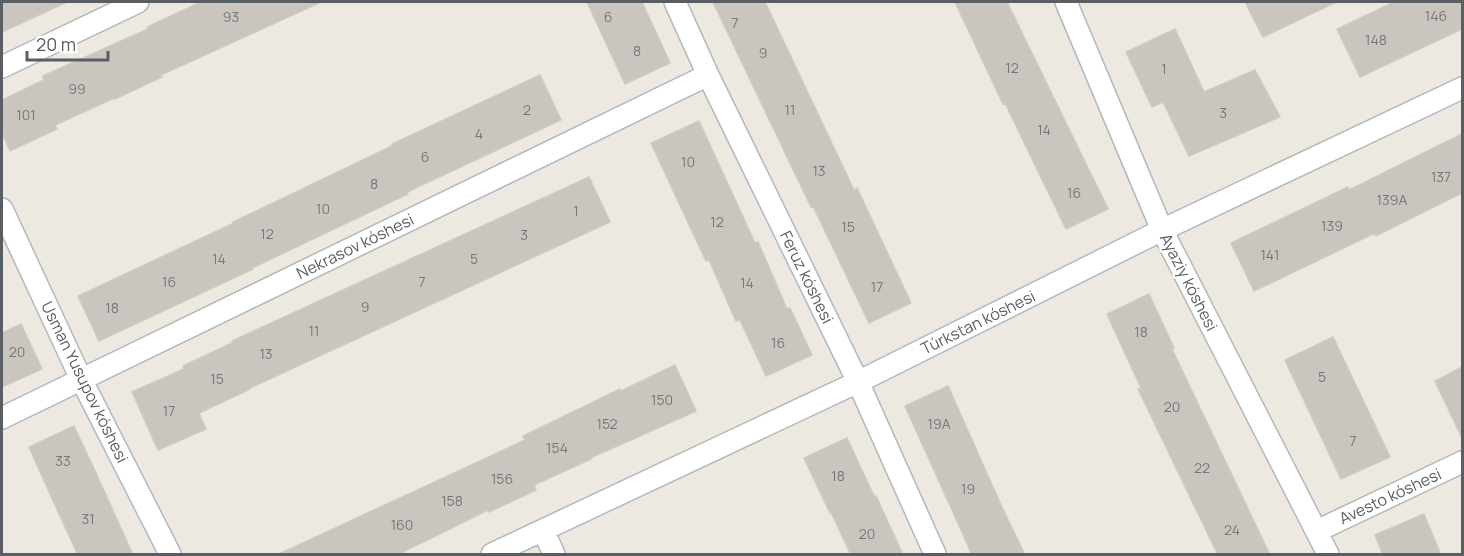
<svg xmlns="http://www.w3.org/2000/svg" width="1464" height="556" viewBox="0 0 1464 556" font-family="Manrope,sans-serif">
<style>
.building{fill:#cac5bf;stroke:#d2c9be;stroke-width:1.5}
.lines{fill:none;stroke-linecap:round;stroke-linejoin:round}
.minor-casing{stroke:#b3b8bc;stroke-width:24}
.minor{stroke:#fff;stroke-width:21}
.labels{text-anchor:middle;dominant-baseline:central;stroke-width:4.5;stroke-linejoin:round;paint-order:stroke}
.number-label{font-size:14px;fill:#757879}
.street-label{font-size:16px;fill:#595e62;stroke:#fff}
</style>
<rect width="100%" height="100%" fill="#ede9e0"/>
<path class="building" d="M2 2H67L2 32Z
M201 2H321L161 75 162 77 115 99 114 98 55 125 57 129 10 151 2 133V100L44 80 43 76 148 29 147 27Z
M587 2H642L670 63 625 84Z
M713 2H765L854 190 857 188 911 303 869 323 813 206 811 207Z
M955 2H1007L1108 209 1066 229 1005 103 1003 104Z
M1245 2H1336L1263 37Z
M1394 2H1462V29L1360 77 1337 29Z
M1175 29 1204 92 1255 70 1280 117 1189 156 1163 102 1152 107 1126 52Z
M540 75 561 120 407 192 408 194 252 268 253 269 99 341 78 296 234 223 233 222 392 146V144Z
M699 121 755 243 758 242 787 309 790 308 812 355 766 376 740 320 736 321 709 260 706 261 651 143Z
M1462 134V193L1376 236 1375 233 1254 291 1231 243 1348 187 1349 190Z
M589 177 610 222 250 388V389L199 413 206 429 158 450 132 392 184 369 183 366 232 343V341Z
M1149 294 1174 348 1172 349 1270 555H1218L1138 389 1141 388 1107 314Z
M21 324 42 369 2 387V333Z
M1333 337 1390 457 1341 479 1285 360Z
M675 365 696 411 590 458 591 459 534 485 536 490 489 512 488 510 397 555H277L525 440 523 436 620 389 621 391Z
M1462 367V438L1435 381Z
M948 386 1001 505 1025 555H972L962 532 905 406Z
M74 426 96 473 133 555H78L55 505 29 447Z
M847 438 874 496H876L903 555H851L831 512 830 513 804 458Z
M1424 514 1441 555H1383L1375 535Z"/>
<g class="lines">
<defs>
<path id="minor" d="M675 2 708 75 858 382 935 554
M1066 2 1162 230 1328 554
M2 67 138 2
M2 209 81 379 170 554
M2 418 708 75
M543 530 554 554
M1317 531 1462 462
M492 554 858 382 1162 230 1462 88"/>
</defs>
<use href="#minor" class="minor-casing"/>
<use href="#minor" class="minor"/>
</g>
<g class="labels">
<g class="number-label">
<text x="1436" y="15">146</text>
<text x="231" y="16">93</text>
<text x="608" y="16">6</text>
<text x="735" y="22">7</text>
<text x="1376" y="39">148</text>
<text x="637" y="50">8</text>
<text x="763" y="52">9</text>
<text x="1012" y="67">12</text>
<text x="1164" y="68">1</text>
<text x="77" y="88">99</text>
<text x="527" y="109">2</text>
<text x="790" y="109">11</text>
<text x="1223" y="112">3</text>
<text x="26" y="114">101</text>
<text x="1044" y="129">14</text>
<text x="479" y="133">4</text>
<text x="425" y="156">6</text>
<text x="688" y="161">10</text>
<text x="819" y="170">13</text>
<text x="1441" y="176">137</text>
<text x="374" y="183">8</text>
<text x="1074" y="192">16</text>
<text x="1392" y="199">139A</text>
<text x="323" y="208">10</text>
<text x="576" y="210">1</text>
<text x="717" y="221">12</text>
<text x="1332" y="225">139</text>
<text x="848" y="226">15</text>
<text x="267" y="233">12</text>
<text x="524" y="234">3</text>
<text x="1270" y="254">141</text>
<text x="219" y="258">14</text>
<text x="474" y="258">5</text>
<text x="169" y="281">16</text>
<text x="422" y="281">7</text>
<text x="747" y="282">14</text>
<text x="877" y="286">17</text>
<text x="365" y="306">9</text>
<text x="112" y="307">18</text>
<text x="314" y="330">11</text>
<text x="1141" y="331">18</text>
<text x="778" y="342">16</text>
<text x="17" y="351">20</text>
<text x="266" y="353">13</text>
<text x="1322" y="376">5</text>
<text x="217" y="378">15</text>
<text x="662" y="399">150</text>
<text x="1172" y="406">20</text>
<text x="169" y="410">17</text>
<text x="607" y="423">152</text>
<text x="939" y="423">19A</text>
<text x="1353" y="440">7</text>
<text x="557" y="447">154</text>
<text x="63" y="460">33</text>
<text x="1202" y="467">22</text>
<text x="838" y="475">18</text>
<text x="502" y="478">156</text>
<text x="968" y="488">19</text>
<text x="452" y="500">158</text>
<text x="88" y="518">31</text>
<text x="402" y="524">160</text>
<text x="1232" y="529">24</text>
<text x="867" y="533">20</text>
</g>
<g class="street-label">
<text transform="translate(355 246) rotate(-26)">Nekrasov kóshesi</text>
<text transform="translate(807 277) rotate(64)">Feruz kóshesi</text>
<text transform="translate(1189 282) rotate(63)">Ayaziy kóshesi</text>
<text transform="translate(978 322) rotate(-26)">Túrkstan kóshesi</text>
<text transform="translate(85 382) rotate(64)">Usman Yusupov kóshesi</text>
<text transform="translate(1390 496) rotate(-25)">Avesto kóshesi</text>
</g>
</g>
<rect width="1464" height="556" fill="none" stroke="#595e62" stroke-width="6"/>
<path d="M27 51v9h81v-9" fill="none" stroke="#595e62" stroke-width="3"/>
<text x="36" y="51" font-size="18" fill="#595e62" stroke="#ffffff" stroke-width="4.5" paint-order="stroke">20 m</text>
</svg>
